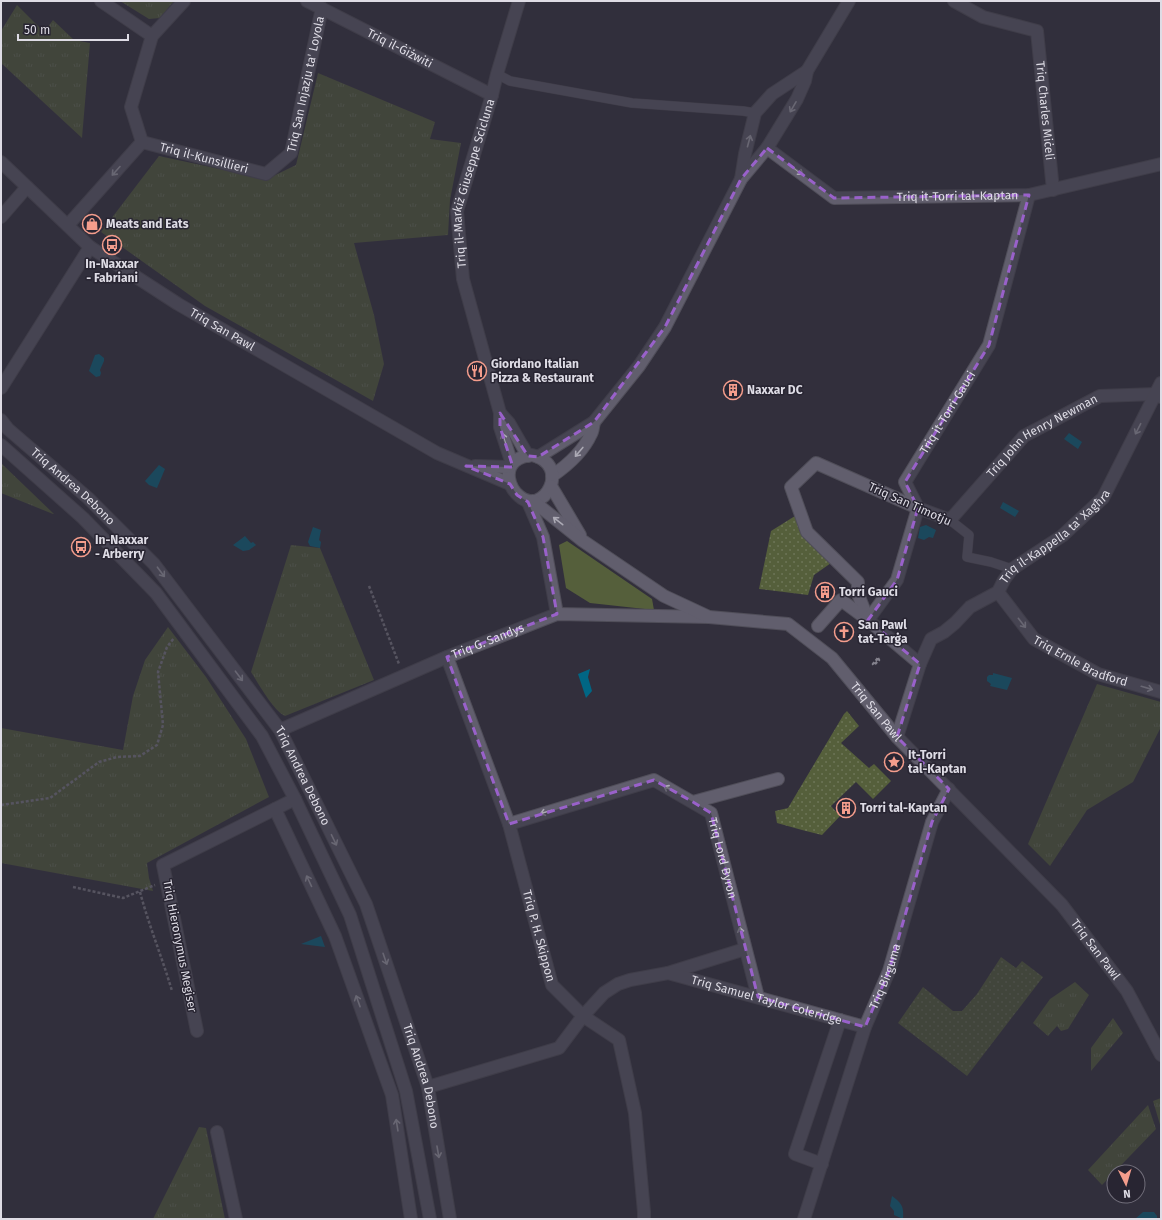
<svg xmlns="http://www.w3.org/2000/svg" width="1162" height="1220" viewBox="0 0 1162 1220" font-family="'Fira Sans',sans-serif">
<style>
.grass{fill:url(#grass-tufts)}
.park{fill:#555f3b}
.garden{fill:url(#garden-dots)}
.water{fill:#016684}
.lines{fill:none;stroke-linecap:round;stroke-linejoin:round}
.lane-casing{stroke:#504e59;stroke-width:10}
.street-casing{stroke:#504e59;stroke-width:14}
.secondary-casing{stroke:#504e59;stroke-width:14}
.path{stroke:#83818c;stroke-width:2.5;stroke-dasharray:3 2;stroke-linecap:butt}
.lane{stroke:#615e6d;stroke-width:9}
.street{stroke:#615e6d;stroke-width:12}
.secondary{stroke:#615e6d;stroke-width:12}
.oneway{stroke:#acaab5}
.marked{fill:none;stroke:#9961ca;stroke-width:3;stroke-dasharray:8 5;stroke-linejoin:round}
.labels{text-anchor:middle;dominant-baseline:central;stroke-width:3;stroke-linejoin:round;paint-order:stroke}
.street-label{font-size:12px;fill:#dedce5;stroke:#282532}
.poi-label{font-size:12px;font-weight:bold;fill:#dedce5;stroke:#282532;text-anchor:start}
</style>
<defs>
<pattern id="grass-tufts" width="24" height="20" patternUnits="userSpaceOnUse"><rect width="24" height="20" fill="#555f3b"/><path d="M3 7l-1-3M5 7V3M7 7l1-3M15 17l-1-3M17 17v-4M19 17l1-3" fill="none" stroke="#6d7557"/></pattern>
<pattern id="garden-dots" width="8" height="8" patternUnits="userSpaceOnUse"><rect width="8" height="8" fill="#555f3b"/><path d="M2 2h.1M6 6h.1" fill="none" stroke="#6d7557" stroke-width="1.8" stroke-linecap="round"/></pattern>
</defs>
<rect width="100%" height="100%" fill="#322f3c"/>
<path class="grass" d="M120 1H174L160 18 149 19Z
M17 5 44 32 53 20 74 40 90 43 82 138 1 63V31Z
M318 73 435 122 430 139 461 143 450 200 448 235 354 243 374 315 384 364 373 401 205 306 101 232 159 156 267 179 296 165Z
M1 463 54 514H53L1 493Z
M291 545 320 548 374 680 285 716C272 709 259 684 251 672Z
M168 627 206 677 246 739 269 797 147 863 149 878 153 891 1 863V728L123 750 133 696 145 660Z
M1097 684 1161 702V727L1133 782 1087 810 1050 866 1028 844Z
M1075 982 1089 995 1068 1029 1061 1031 1057 1026 1048 1036 1033 1023 1050 999Z
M1113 1018 1123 1033 1091 1071V1048Z
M1161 1098V1128L1153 1101Z
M1148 1105 1156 1129 1102 1185 1088 1170Z
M199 1127 206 1128 225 1219H153Z"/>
<path class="park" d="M567 541 652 599 654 610 590 603 566 588 559 545Z"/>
<path class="garden" d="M795 516 805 536 831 563 814 575 808 595 759 589 771 531Z
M847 711 859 726 841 743 869 768 874 764 891 781 873 799 856 782 831 806 840 816 822 835 802 830 777 823 775 811 788 808 844 714Z
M1001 957 1016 968 1022 961 1043 977 967 1076 898 1023 923 987 953 1011H962L977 994Z"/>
<path class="water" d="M99 354 104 358V361L100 370 101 373 100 376 96 377 89 371 95 355Z
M1069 433 1082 442 1078 449 1064 439Z
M159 465 165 469 157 488 149 485 145 481Z
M1003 502 1019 511 1015 517 1000 508Z
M926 525 936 530 933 538 929 537 924 540 918 538 920 527Z
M313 527 321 530 319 540 321 542 320 548 310 546 308 542Z
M245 536 251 543 253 542 256 545 249 550 243 551 233 545Z
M590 669 588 677 592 691 586 698 578 674Z
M993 673 1012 678 1007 690 990 686 991 684 987 681V677L989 675H993Z
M321 936 325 947 301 944Z
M892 1196C902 1203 904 1207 903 1219L894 1215V1211L890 1206Z
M1143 1212H1154L1157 1216V1219H1135Z"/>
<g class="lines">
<defs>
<path id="lane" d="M497 74 510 81 632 103 743 111 755 113
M950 520 969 535 967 557 991 562 1012 569"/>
<g id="street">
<path d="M101 1 152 36"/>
<path id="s1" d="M307 1 492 95"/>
<path id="s2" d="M954 1 983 17 1037 31 1053 190"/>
<path id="s3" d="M142 142 266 174 291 153 322 8"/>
<path d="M142 142 131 107 152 36 184 1"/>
<path id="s4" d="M767 148 834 198 1029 195 1161 164"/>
<path d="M741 179 745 154 755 113 772 94 807 71"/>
<path d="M1 217 27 187"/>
<path d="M68 225 142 142"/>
<path d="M1 388 90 247"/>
<path d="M500 413 509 423 528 456"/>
<path id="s5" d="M1 420 8 429 88 498 154 564 280 730 366 904 428 1087 450 1219"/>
<path d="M538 457 594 422 639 366 665 327 741 179 767 148 797 99 805 81 807 71 849 1"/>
<path id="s6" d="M512 464 500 427V413L463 279 457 211 492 95 497 74 519 1"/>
<path d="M552 476C568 465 583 452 591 434 593 431 593 426 594 422"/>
<path d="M528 502 543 537 557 614"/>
<path id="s7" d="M998 592 1034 639 1098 674 1161 692"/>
<path id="s8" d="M868 620 858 594V582L807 532 791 487 816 463 918 508 950 520 1024 436 1100 396 1156 394 1161 397"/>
<path id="s9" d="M868 620 897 580 918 508 905 482 989 345 1029 195"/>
<path d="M818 626 841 600 868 620 920 664 897 737"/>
<path id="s10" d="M447 657 509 824 552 985 583 1016 619 1040 635 1113 644 1212V1219"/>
<path id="s11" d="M920 664 931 639 944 632 955 623 970 607 998 592 1004 580 1012 569 1062 536 1103 498 1161 383"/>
<path id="s12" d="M280 730 447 657 557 614 709 617"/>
<path d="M693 802 778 779"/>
<path d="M275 809 335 936 392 1095 411 1219"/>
<path id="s13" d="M509 824 654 780 711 813 758 997"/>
<path d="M668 973 745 949"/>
<path d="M197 1031 163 865 295 799"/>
<path id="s14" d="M428 1087 559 1048 583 1016 604 993 618 984 630 980 668 973 865 1027"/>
<path d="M217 1132 236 1219"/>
<path d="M822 1164 795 1154 840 1020"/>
<path id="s15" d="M804 1219 865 1027 889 971 932 822 949 789"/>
</g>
<g id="secondary">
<path id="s16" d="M1 162 90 247 178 304 437 453 510 484"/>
<path d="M1 445 83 518 156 593 262 736 295 799 350 915 406 1091 430 1219"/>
<path d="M532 455C573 465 543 518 519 496 513 491 510 485 509 478 507 463 519 456 532 455Z"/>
<path d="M475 466 509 467"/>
<path d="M551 486 580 535"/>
<path id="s17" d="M533 501 583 541 664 596 709 617 788 624 832 658 897 737 1062 905 1127 991 1161 1055"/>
</g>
</defs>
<use href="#lane" class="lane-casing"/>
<use href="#street" class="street-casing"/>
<use href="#secondary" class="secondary-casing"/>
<path class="path" d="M369 586 399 664
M878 658 879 660 874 665 873 664Z
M1 805 50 798 99 762 117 757 140 756 157 745 163 725 158 672 167 647 174 638
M73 887 123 898 155 885
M140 892C149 926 162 957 172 991"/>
<use href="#lane" class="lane"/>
<use href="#street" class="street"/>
<use href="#secondary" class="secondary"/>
</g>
<defs><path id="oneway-shaft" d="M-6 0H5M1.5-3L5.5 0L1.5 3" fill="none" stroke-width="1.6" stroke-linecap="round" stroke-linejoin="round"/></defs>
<g class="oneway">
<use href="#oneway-shaft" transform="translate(793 107) rotate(120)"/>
<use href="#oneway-shaft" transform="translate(749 141) rotate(-75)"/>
<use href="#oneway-shaft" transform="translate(116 171) rotate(132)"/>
<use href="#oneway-shaft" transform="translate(798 171) rotate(37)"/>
<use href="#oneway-shaft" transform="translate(1138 429) rotate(117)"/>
<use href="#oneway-shaft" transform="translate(504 439) rotate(-107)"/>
<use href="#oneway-shaft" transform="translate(579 452) rotate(130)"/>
<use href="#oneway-shaft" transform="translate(558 521) rotate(-142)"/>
<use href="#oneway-shaft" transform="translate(161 572) rotate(53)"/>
<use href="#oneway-shaft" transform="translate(1022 623) rotate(52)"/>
<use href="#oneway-shaft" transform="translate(239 676) rotate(53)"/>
<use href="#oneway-shaft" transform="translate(1147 688) rotate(16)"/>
<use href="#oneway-shaft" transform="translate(669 789) rotate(-151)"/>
<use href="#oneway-shaft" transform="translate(546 812) rotate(163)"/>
<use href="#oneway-shaft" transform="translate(334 840) rotate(64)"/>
<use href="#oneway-shaft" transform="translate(309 881) rotate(-115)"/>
<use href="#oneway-shaft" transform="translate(741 933) rotate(-104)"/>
<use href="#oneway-shaft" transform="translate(385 959) rotate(71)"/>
<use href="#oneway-shaft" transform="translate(358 1001) rotate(-110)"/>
<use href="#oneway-shaft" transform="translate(397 1125) rotate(-99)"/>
<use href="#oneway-shaft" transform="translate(438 1152) rotate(80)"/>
</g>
<path d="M0 0H1162V1220H0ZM767 148 834 198 1029 195 989 345 905 482 918 508 897 580 868 620 920 664 897 737 949 789 932 822 889 971 865 1027 758 997 711 813 693 802 654 780 509 824 447 657 557 614 543 537 528 502 517 495 510 484 466 466 513 467 500 427V413L528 456 538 457 594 422 665 327 741 179Z" fill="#322f3c" fill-opacity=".55" fill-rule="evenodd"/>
<path class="marked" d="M767 148 834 198 1029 195 989 345 905 482 918 508 897 580 868 620 920 664 897 737 949 789 932 822 889 971 865 1027 758 997 711 813 693 802 654 780 509 824 447 657 557 614 543 537 528 502 517 495 510 484 466 466 513 467 500 427V413L528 456 538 457 594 422 665 327 741 179Z"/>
<defs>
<symbol id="shop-ring" viewBox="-11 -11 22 22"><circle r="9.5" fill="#282532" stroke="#f49d8c" stroke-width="1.5"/><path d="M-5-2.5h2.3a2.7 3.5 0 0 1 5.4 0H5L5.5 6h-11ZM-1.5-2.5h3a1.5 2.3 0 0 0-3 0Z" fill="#f49d8c"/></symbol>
<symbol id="bus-ring" viewBox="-11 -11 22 22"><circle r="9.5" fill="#282532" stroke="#f49d8c" stroke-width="1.5"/><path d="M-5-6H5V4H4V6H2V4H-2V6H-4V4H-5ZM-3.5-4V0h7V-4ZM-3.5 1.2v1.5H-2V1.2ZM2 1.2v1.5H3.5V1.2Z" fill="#f49d8c"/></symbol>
<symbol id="restaurant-ring" viewBox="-11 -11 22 22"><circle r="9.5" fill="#282532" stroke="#f49d8c" stroke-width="1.5"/><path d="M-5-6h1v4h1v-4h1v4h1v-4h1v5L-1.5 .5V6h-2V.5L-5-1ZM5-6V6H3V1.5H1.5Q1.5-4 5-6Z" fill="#f49d8c"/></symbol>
<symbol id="building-ring" viewBox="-11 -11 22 22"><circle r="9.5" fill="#282532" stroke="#f49d8c" stroke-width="1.5"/><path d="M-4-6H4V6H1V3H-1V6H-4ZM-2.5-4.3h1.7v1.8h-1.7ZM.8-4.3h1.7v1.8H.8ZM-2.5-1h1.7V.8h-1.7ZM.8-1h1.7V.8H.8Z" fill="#f49d8c"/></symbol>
<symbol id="church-ring" viewBox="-11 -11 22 22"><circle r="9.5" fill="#282532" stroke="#f49d8c" stroke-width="1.5"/><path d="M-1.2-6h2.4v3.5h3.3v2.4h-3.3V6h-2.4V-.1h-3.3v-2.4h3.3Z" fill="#f49d8c"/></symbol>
<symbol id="sight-ring" viewBox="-11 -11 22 22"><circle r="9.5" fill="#282532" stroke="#f49d8c" stroke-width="1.5"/><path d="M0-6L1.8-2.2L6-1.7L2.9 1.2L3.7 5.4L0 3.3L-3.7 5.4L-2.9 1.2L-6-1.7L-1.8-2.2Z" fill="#f49d8c"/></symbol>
</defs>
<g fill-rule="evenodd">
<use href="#shop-ring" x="81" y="213" width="22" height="22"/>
<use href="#bus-ring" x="101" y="234" width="22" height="22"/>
<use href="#restaurant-ring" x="466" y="360" width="22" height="22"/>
<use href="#building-ring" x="722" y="379" width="22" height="22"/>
<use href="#bus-ring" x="70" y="536" width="22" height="22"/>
<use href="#building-ring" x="814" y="581" width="22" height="22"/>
<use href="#church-ring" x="833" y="621" width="22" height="22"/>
<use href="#sight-ring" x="883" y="751" width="22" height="22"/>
<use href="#building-ring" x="835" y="797" width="22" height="22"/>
</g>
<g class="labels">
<g class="street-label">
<text stroke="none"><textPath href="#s1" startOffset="104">Triq il-Ġiżwiti</textPath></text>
<text stroke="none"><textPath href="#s3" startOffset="231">Triq San Injazju ta' Loyola</textPath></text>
<text stroke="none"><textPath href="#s2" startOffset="169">Triq Charles Miċeli</textPath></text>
<text stroke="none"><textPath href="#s3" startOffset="64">Triq il-Kunsillieri</textPath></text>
<text stroke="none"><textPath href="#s6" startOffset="290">Triq il-Markiż Giuseppe Scicluna</textPath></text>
<text stroke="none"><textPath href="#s4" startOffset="207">Triq it-Torri tal-Kaptan</textPath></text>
<text stroke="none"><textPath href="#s16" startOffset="279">Triq San Pawl</textPath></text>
<text stroke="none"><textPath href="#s9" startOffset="235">Triq it-Torri Gauci</textPath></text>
<text stroke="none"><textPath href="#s8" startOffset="466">Triq John Henry Newman</textPath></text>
<text stroke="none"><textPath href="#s5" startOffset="98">Triq Andrea Debono</textPath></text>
<text transform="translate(910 504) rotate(24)">Triq San Timotju</text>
<text stroke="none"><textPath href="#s11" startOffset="191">Triq il-Kappella ta' Xagħra</textPath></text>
<text stroke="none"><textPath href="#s12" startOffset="226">Triq G. Sandys</textPath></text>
<text stroke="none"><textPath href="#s7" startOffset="111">Triq Ernle Bradford</textPath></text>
<text stroke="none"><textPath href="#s17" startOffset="416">Triq San Pawl</textPath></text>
<text stroke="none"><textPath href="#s5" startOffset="470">Triq Andrea Debono</textPath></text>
<text stroke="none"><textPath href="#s13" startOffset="264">Triq Lord Byron</textPath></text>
<text stroke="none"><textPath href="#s10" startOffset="294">Triq P. H. Skippon</textPath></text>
<text transform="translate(180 946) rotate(79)">Triq Hieronymus Megiser</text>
<text stroke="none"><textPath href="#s17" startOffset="740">Triq San Pawl</textPath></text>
<text stroke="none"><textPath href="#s15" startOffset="256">Triq Birguma</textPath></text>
<text stroke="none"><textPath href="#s14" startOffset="378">Triq Samuel Taylor Coleridge</textPath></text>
<text stroke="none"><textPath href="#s5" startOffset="794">Triq Andrea Debono</textPath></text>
</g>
<g class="poi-label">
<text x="106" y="224">Meats and Eats</text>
<text x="112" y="264" text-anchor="middle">In-Naxxar<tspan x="112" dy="14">- Fabriani</tspan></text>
<text x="491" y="364">Giordano Italian<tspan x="491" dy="14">Pizza &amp; Restaurant</tspan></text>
<text x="747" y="390">Naxxar DC</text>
<text x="95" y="540">In-Naxxar<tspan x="95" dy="14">- Arberry</tspan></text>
<text x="839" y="592">Torri Gauci</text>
<text x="858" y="625">San Pawl<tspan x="858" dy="14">tat-Tarġa</tspan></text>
<text x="908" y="755">It-Torri<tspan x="908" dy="14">tal-Kaptan</tspan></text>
<text x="860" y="808">Torri tal-Kaptan</text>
</g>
</g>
<rect width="1162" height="1220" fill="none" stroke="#dedce5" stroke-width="4"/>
<g transform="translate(1126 1184) rotate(175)"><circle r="19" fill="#282532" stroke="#716e7a"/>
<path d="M0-3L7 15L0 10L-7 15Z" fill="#f49d8c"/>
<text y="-6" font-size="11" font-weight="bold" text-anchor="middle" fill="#dedce5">N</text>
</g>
<path d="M18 34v6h110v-6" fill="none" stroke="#dedce5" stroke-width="2"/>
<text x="24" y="34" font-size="12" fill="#dedce5" stroke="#282532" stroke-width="3" paint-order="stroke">50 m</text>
</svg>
